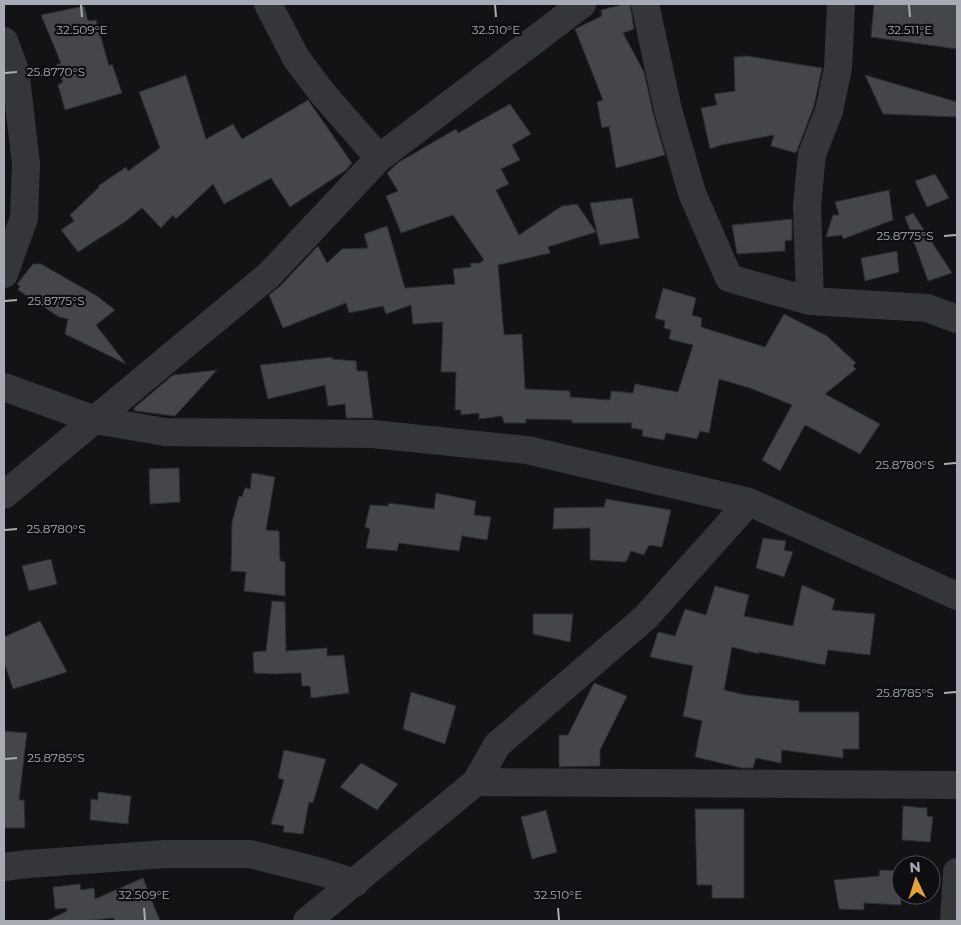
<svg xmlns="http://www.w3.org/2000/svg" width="961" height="925" viewBox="0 0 961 925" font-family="Montserrat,sans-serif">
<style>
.building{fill:#45464a;stroke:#2d2e31}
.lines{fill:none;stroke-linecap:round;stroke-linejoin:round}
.minor{stroke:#353639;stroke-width:28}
.ticks{fill:none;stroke:#a6abb4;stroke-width:2}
.ticks-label{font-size:12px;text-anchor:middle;fill:#a6abb4;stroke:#0e0e10;stroke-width:4.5;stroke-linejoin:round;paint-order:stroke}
</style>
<rect width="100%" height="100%" fill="#131315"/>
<path class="building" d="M625 4H630L634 29 623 33 644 72 653 113 665 155 616 168 609 126 602 128 597 102 603 100 575 29 602 16 601 10Z
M874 4H957V49L871 37Z
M84 6 88 21 96 20 109 66 112 64 122 93 65 110 58 85 63 82 56 65 61 63 41 15Z
M747 56 822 68 814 106 796 153 771 146 774 135 721 145 710 149 701 108 717 105 714 94 735 91 734 57Z
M186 75 206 139 233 124 242 139 308 100 352 163 346 170 290 207 271 178 224 204 213 184 176 219 173 215 161 228 142 208 126 221 78 252 61 230 74 221 70 215 99 187 98 186 126 167 128 171 160 148 139 92Z
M865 75 957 102V117L883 114Z
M510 104 531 134 512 145 520 160 501 169 509 184 496 190 519 235 562 206 577 204 596 232 548 247 550 253 498 265 504 335 522 334 525 389 570 391V397L610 400 611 391 633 393 635 384 678 392 693 345 669 339 671 330 664 328 665 321 655 318 663 288 696 298 692 315 702 318 701 327 765 347 784 314 827 336 856 363 853 366 856 369 825 394 880 424 860 454 805 425 780 471 762 460 792 405 750 388 719 379 709 433 700 431 697 439 666 433 664 440 642 436 643 430 631 428 632 423H572V420L526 419V423H504L502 416 479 419V413L461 415V410H455L456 372H441L443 322 413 324 411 305 386 314 383 306 349 313 346 303 283 328 269 295 280 286 318 246 327 263 342 249 368 248 364 234 387 226 405 288 455 284 453 269 471 267 470 263H480L484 260 453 215 401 233 386 196 398 191 387 173 399 162 456 129 458 133Z
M935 174 949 198 927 207 915 181Z
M889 190 893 220 843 239 842 235 826 237 833 215H839L835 202Z
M632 198 639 238 600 245 590 203Z
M913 213 952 273 928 281 905 217Z
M792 219V240L785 241V251L737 254 732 225Z
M897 251 899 272 865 281 861 258Z
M33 264H41L97 296 115 310 96 325 126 364 65 334 68 319 59 317 18 290 20 286 17 284Z
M332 357V359L356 361 357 371H367L373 418H346L345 404 328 406 325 385 268 399 260 365Z
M217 370 175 416 135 411 134 408 173 375Z
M179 468 180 502 150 504 149 469Z
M252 473 275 477 266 530 279 531 280 561 285 562V596L244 591 246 572 231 571 232 522 239 496 242 497 245 488 250 489Z
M436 493 476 501 474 515 491 517 487 540 462 536 459 551 399 543 397 551 366 548 370 529 365 527 370 505 388 506 389 503 434 509Z
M606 499 671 510 662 547 649 545 644 555 631 551 626 562 590 560V528L553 529 554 508 604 507Z
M763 538 786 541 784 550 793 552 784 577 756 568Z
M51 559 57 584 29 591 22 566Z
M802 585 835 599 832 610 875 614 870 655 828 650 825 665 759 652V654L732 647 724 690 746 695 799 701V712H859V749H843V758L782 750 781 763 756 758 753 768H742L695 757 702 721 683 716 693 666 650 657 658 632 675 636 685 609 706 615 715 586 749 595 744 616 793 626Z
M272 601 285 602 286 651 327 648V656L344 655 349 693 311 698 310 686H302L301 673 274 674 254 673 253 652 266 651Z
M533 614H573L570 642 533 634Z
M40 621 67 672 13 689 4 662V637Z
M594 683 627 696 600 750V766L559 767V735H568Z
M411 692 456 706 445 744 403 729Z
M4 731 27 733 19 800H24L25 828H4Z
M284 750 326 759 313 803 309 802 303 834 283 832 284 826 271 824 284 780 278 778Z
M361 763 398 784 377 810 340 787Z
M98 792 131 796 128 824 90 820 91 799 98 800Z
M903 806 927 808V816L933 817 930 842 902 840Z
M695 809H744V898H712V885H697Z
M546 810 557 852 532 859 521 817Z
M880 870 901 871V905L864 903V910L839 909 834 880 879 876Z
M143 878 160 921H115L113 918 84 921H46L67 911V908L55 909 53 887 80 884 81 890 94 888 95 899Z"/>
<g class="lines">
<path class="minor" d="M268 4 296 58 323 94 379 158
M645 4 668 110 692 193 729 278 810 301 927 308 957 319
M4 41 15 70 26 164 24 218 4 274
M810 301 807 205 812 154 829 111 838 68 841 4
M4 387 95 420 165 432 373 434 527 450 749 502 957 596
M4 495 269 275 379 158 582 4
M476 782 957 785
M4 867 28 864 166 854H250L321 872 355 883
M307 921 476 782 497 745 646 617 749 502
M954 921 957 872"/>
</g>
<path class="ticks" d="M81 5 82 17M495 5 496 17M909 5 910 17M5 73 17 72M944 236 956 235M5 301 17 300M944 464 956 463M5 530 17 529M944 693 956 692M5 759 17 758M144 908 145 920M558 908 559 920"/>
<g class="ticks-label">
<text x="82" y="34">32.509°E</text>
<text x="496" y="34">32.510°E</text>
<text x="910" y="34">32.511°E</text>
<text x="56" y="76">25.8770°S</text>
<text x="905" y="240">25.8775°S</text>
<text x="56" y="305">25.8775°S</text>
<text x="905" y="469">25.8780°S</text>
<text x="56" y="533">25.8780°S</text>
<text x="905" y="697">25.8785°S</text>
<text x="56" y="762">25.8785°S</text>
<text x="144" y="899">32.509°E</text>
<text x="558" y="899">32.510°E</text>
</g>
<rect width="961" height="925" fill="none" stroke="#a6abb4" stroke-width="10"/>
<g transform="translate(916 880) rotate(356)"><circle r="24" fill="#0e0e10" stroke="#4b4d52"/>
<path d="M0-4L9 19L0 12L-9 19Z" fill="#e4a13c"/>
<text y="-8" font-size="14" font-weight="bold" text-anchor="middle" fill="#a6abb4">N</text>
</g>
</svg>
